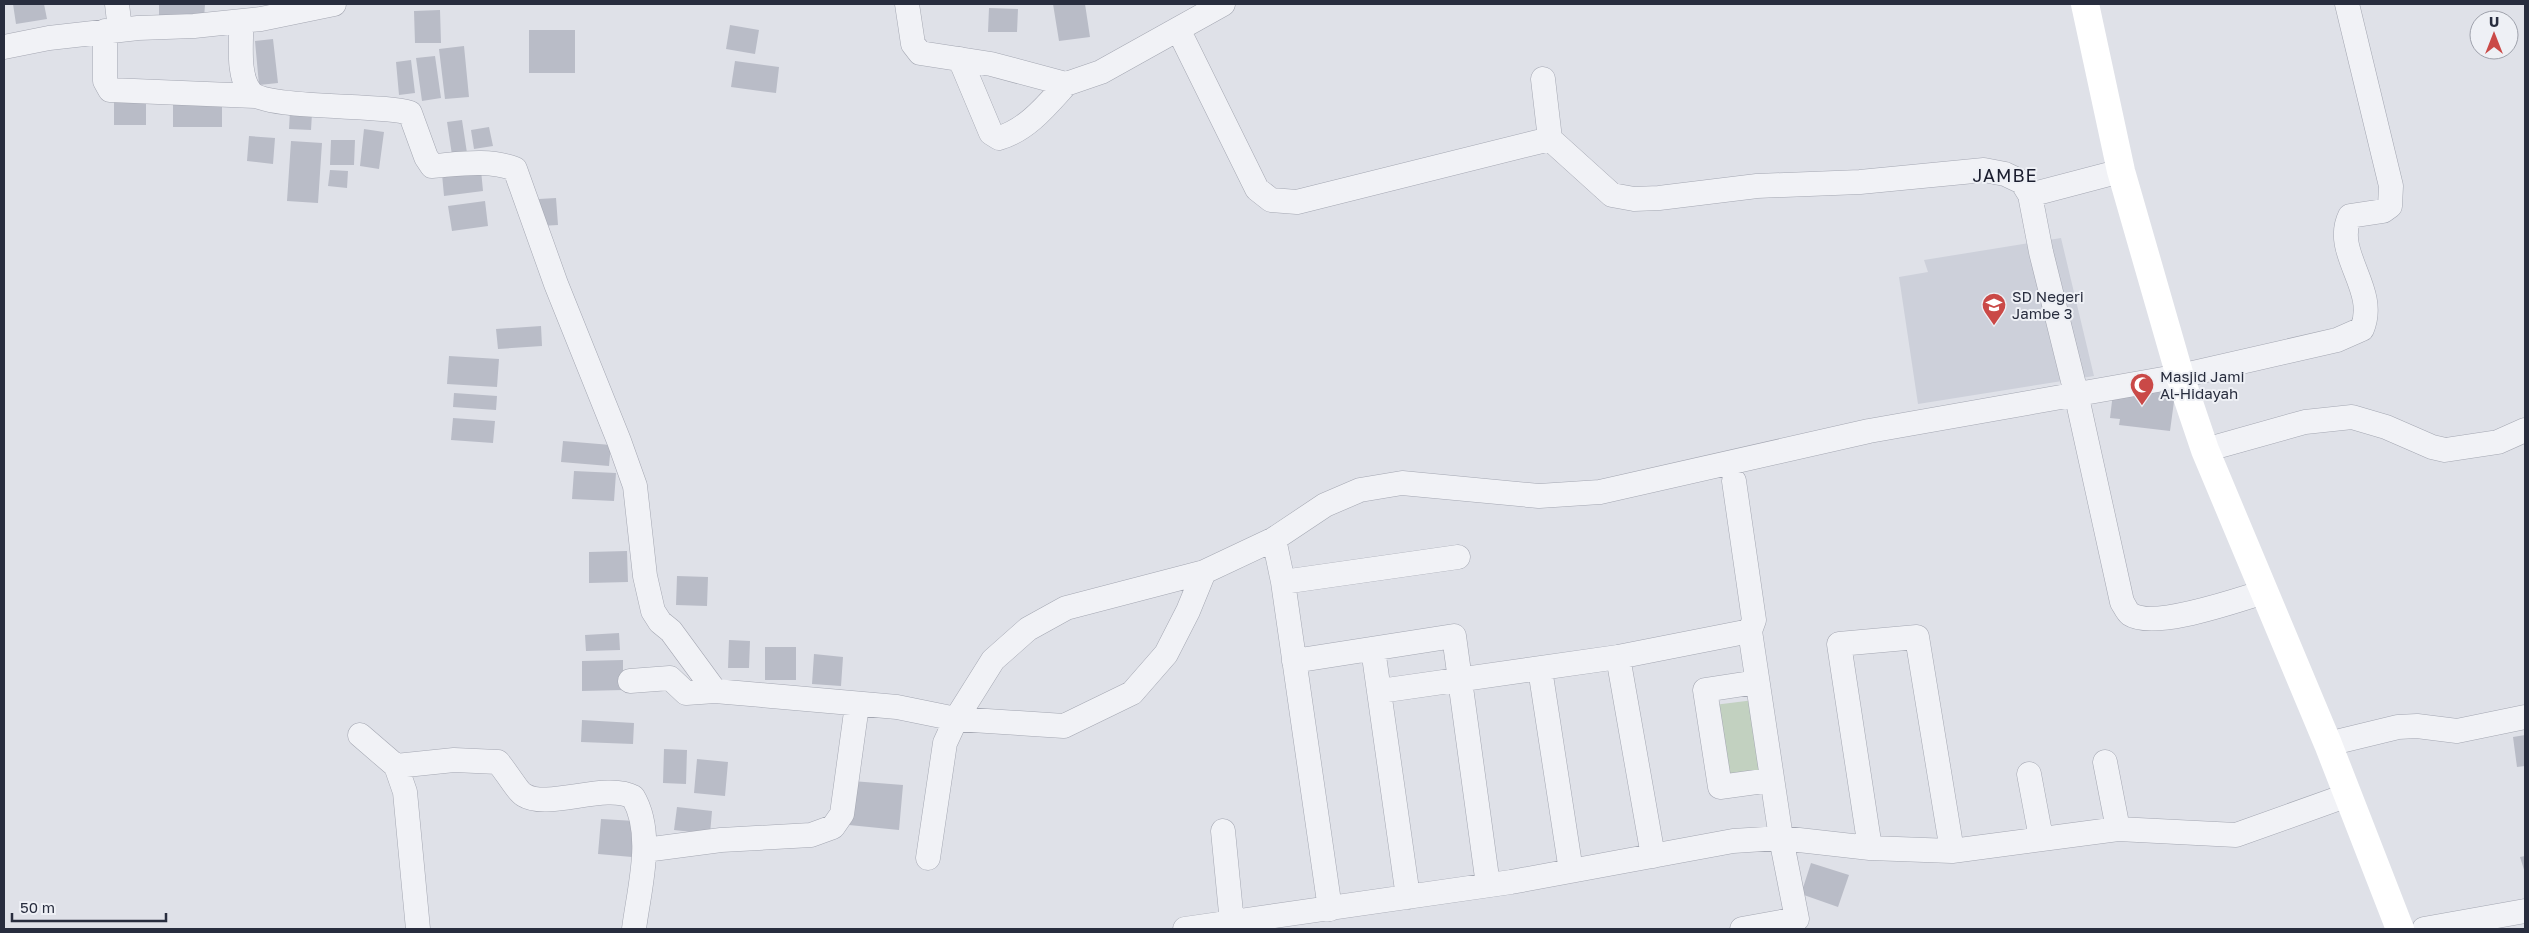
<svg xmlns="http://www.w3.org/2000/svg" width="2529" height="933" viewBox="0 0 2529 933" font-family="'Golos Text',sans-serif">
<style>
.built{fill:#cdd0da}
.green{fill:#c2d1c0}
.building{fill:#b9bcc7}
.lines{fill:none;stroke-linecap:round;stroke-linejoin:round}
.street-casing{stroke:#a4a7b2;stroke-width:25}
.street{stroke:#f1f2f6;stroke-width:24}
.secondary{stroke:#fff;stroke-width:28}
.labels{text-anchor:middle;dominant-baseline:central;stroke-width:4;stroke-linejoin:round;paint-order:stroke}
.poi-label{font-size:15px;fill:#282d3e;stroke:#eef0f5;text-anchor:start}
.quarter-label{font-size:18px;letter-spacing:1px;fill:#1b1e2f;stroke:#eef0f5}
</style>
<rect width="100%" height="100%" fill="#dfe1e8"/>
<path class="built" d="M2061 238 2094 376 1918 404 1899 277 1928 272 1924 260Z"/>
<path class="green" d="M1754 700 1763 770 1723 776 1714 705Z"/>
<path class="building" d="M13 4H44L47 19 16 24Z
M159 4H205L204 19 159 17Z
M1053 4H1085L1090 37 1059 41Z
M989 8 1018 9 1017 32H988Z
M440 10 441 43H415L414 11Z
M730 25 759 30 755 54 726 49Z
M529 30H575V73H529Z
M273 39 278 83 259 85 255 41Z
M464 46 469 97 445 99 439 49Z
M435 56 441 98 422 101 416 58Z
M411 60 415 93 399 95 396 62Z
M735 61 779 67 776 93 731 87Z
M114 95H146V125H114Z
M173 99H222V127H173Z
M290 111 312 113 311 130 289 129Z
M462 120 467 153 452 155 447 122Z
M489 127 493 146 474 149 471 130Z
M364 129 384 132 379 169 360 166Z
M249 136 275 138 273 164 247 161Z
M331 140H355L354 165H330Z
M291 141 322 143 318 203 287 201Z
M330 170 348 171 347 188 328 186Z
M481 170 483 191 444 196 442 174Z
M556 198 558 225 540 226 539 199Z
M485 201 488 226 452 231 448 206Z
M541 326 542 346 498 349 496 329Z
M449 356 499 359 497 387 447 384Z
M2123 388 2175 394 2170 431 2119 425 2120 419 2110 418 2113 393Z
M454 393 497 396 496 410 453 407Z
M453 418 495 421 493 443 451 440Z
M563 441 611 445 609 466 561 462Z
M574 471 616 473 614 501 572 499Z
M627 551 628 582 589 583V552Z
M677 576 708 577 707 606 676 605Z
M619 633 620 650 586 651 585 635Z
M729 640 750 641 749 668H728Z
M765 647H796V680H765Z
M814 654 843 657 841 686 812 684Z
M623 660V690L582 691V661Z
M582 720 634 723 633 744 581 742Z
M2525 735V766L2517 767 2513 737Z
M664 749 687 750 686 784 663 783Z
M697 759 728 762 725 796 694 793Z
M852 781 903 785 899 830 849 825Z
M677 807 712 811 710 834 674 830Z
M601 819 635 821 632 857 598 854Z
M2525 856V873L2520 857Z
M1811 863 1849 875 1838 907 1801 894Z"/>
<g class="lines">
<defs>
<path id="street" d="M117 4 120 30
M907 4 913 44 920 53 991 64 1066 84 1101 72 1223 4
M241 22C242 42 237 72 249 90 262 111 379 103 410 113L426 157 432 166C460 164 489 159 515 169L556 284 619 441 635 486 645 576 653 611 660 622 671 631 715 691
M1178 29 1257 189 1271 200 1297 202 1550 139
M105 31V81L110 90 255 96
M4 47 49 38 138 28 194 26 261 19 334 4
M960 59 991 133 999 138C1027 130 1047 105 1066 84
M1543 79 1550 139 1612 195 1634 199 1659 198 1757 186 1860 182 1984 170 2005 174 2022 182 2030 195 2121 171
M2030 195 2041 252 2076 393 2122 602C2124 605 2127 612 2130 614 2154 630 2237 600 2264 592
M2205 450 2305 422 2352 417 2386 427 2432 447 2445 450 2498 442 2525 430
M1734 481 1754 620 1750 631
M1274 539 1283 582 1330 909
M1283 582 1458 557
M1373 649 1408 897
M1618 657 1653 856
M1294 661 1454 636 1488 885
M1540 669 1571 871
M630 681 670 678 686 693 715 691 897 707 956 719 1064 726 1132 693 1166 654 1188 611 1204 572 1274 539 1325 505 1360 490 1402 483 1539 496 1600 492 1869 431 2180 376 2337 340 2362 329C2379 289 2332 253 2350 216L2383 211 2390 206 2391 186 2347 4
M1757 682 1705 690 1720 787 1771 780
M1380 691 1618 657 1750 631 1781 838 1797 919 1742 929
M360 735 396 766 405 792 418 929
M2328 744 2398 727 2417 726 2457 731 2525 717
M2105 762 2118 829
M396 766 454 760 498 762C505 770 518 792 524 795 547 810 606 782 633 797 655 834 639 889 634 929
M2029 774 2041 838
M1223 831 1232 923
M1870 848 1839 644 1917 637 1952 851
M645 850 721 840 811 835 833 827 842 814 857 705
M928 858 945 743 956 719 993 660 1028 629 1066 608 1204 572
M1185 929 1511 882 1733 841 1781 838 1870 848 1952 851 2118 829 2236 835 2348 795
M2424 929 2525 911"/>
</defs>
<use href="#street" class="street-casing"/>
<use href="#street" class="street"/>
<path class="secondary" d="M2085 4 2121 171 2180 376 2205 450 2328 744 2400 929"/>
</g>
<defs>
<symbol id="school-pin" viewBox="-11 -11 22 30"><path d="M0 17L-7.5 6A9.5 9.5 0 1 1 7.5 6Z" fill="#ca4947" stroke="#eef0f5"/><path d="M0-5L7-2L0 1L-7-2ZM-4 1L0 2.5L4 1V4Q0 6-4 4Z" fill="#fff"/></symbol>
<symbol id="mosque-pin" viewBox="-11 -11 22 30"><path d="M0 17L-7.5 6A9.5 9.5 0 1 1 7.5 6Z" fill="#ca4947" stroke="#eef0f5"/><path d="M3.5-4.9A6 6 0 1 0 3.5 4.9A5 5 0 1 1 3.5-4.9Z" fill="#fff"/></symbol>
</defs>
<g fill-rule="evenodd">
<use href="#school-pin" x="1980" y="291" width="28" height="38"/>
<use href="#mosque-pin" x="2128" y="371" width="28" height="38"/>
</g>
<g class="labels">
<g class="poi-label">
<text x="2012" y="296">SD Negeri<tspan x="2012" dy="17">Jambe 3</tspan></text>
<text x="2160" y="376">Masjid Jami<tspan x="2160" dy="17">Al-Hidayah</tspan></text>
</g>
<g class="quarter-label">
<text x="2005" y="175">JAMBE</text>
</g>
</g>
<rect width="2529" height="933" fill="none" stroke="#282d3e" stroke-width="10"/>
<g transform="translate(2494 35)"><circle r="24" fill="#eef0f5" stroke="#9fa2ac"/>
<path d="M0-4L9 19L0 12L-9 19Z" fill="#ca4947"/>
<text y="-8" font-size="14" font-weight="bold" text-anchor="middle" fill="#282d3e">U</text>
</g>
<path d="M12 913v8h154v-8" fill="none" stroke="#282d3e" stroke-width="2.5"/>
<text x="20" y="913" font-size="15" fill="#282d3e" stroke="#eef0f5" stroke-width="4" paint-order="stroke">50 m</text>
</svg>
